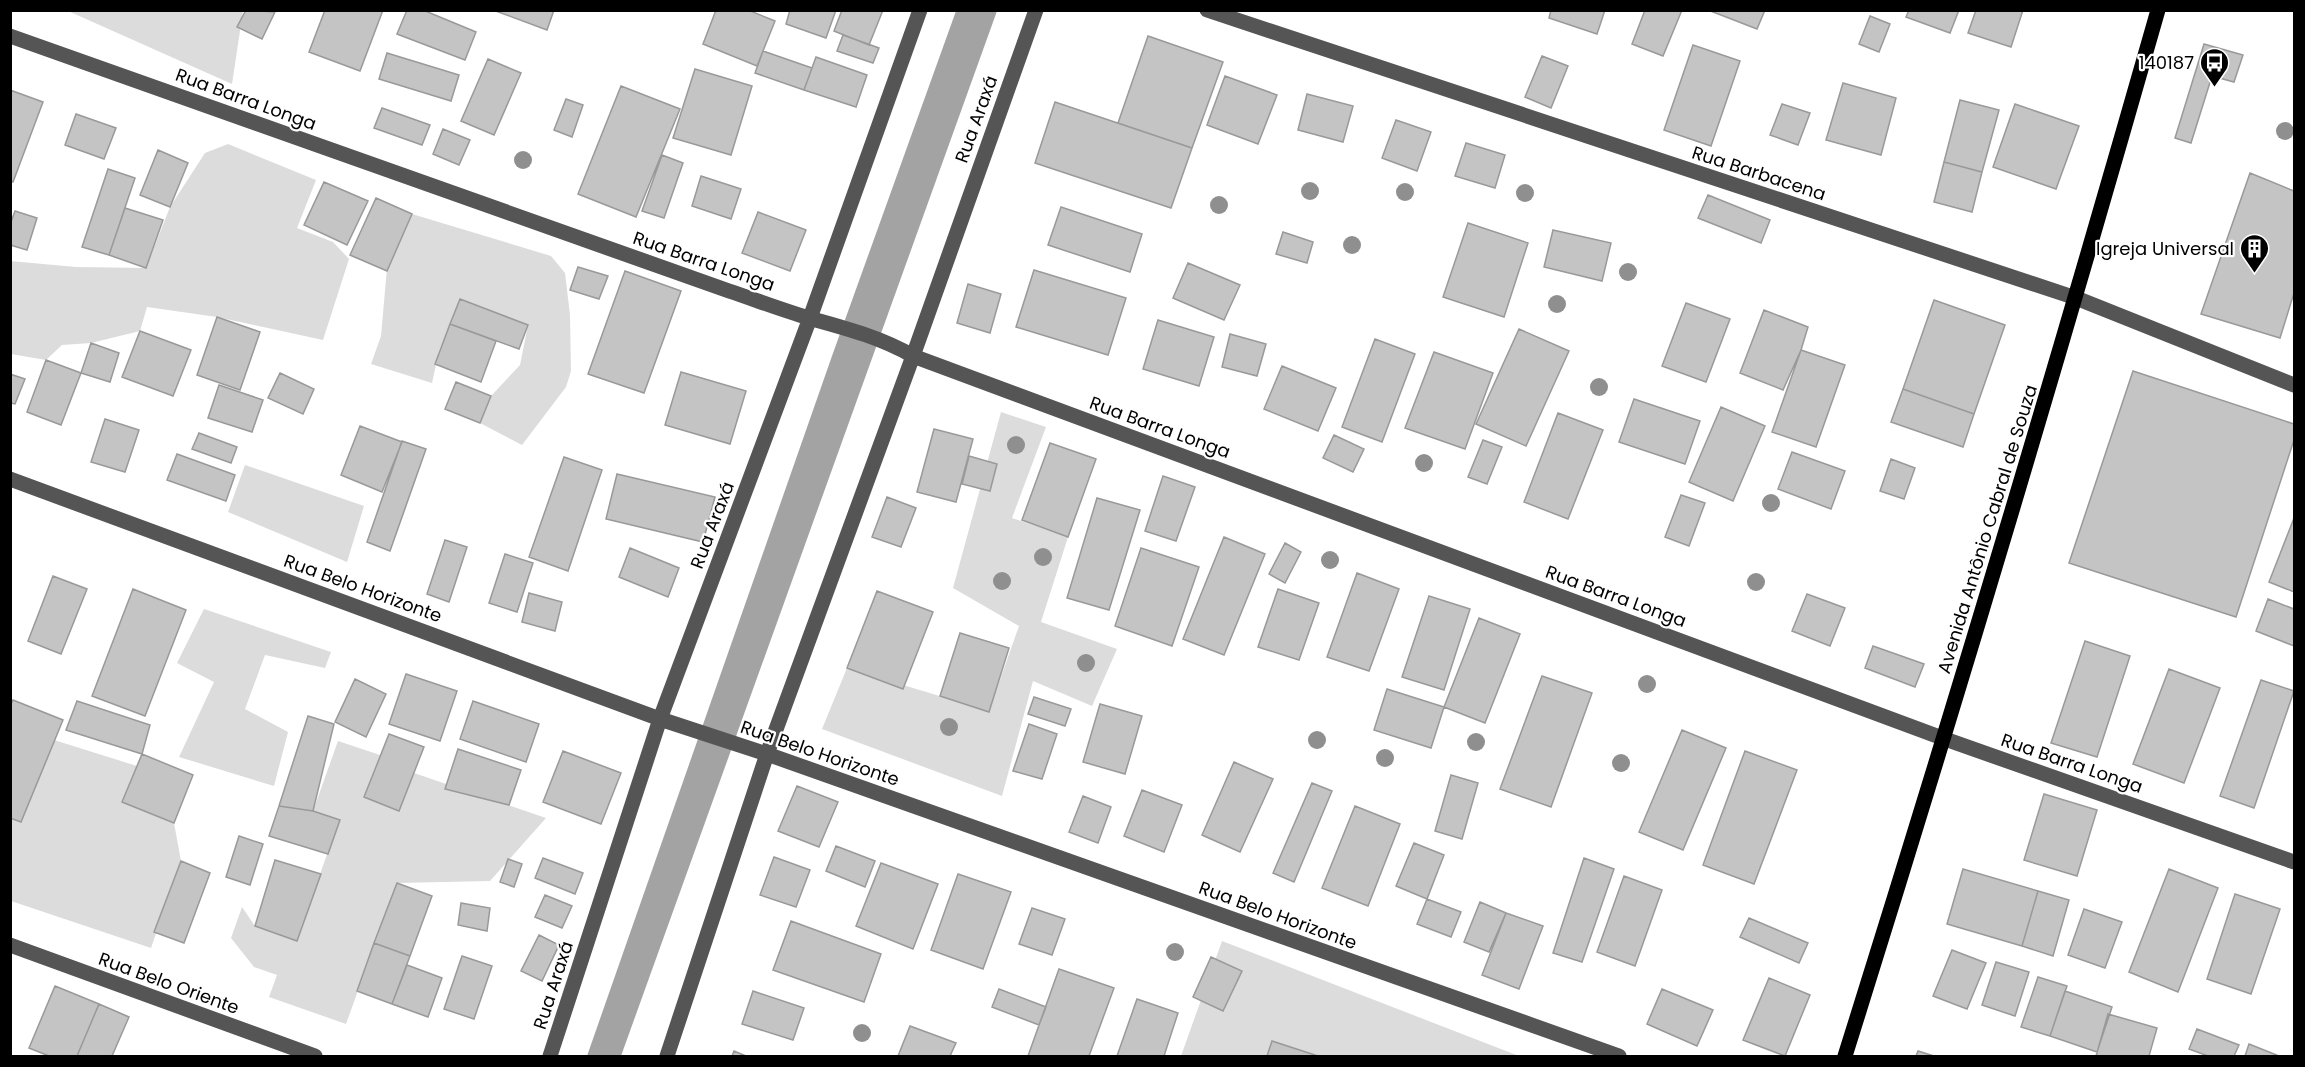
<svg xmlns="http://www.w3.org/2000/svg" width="2305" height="1067" viewBox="0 0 2305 1067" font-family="Poppins,sans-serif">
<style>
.green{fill:#dcdcdc}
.water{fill:#a3a3a3}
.building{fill:#c4c4c4;stroke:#999;stroke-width:1.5}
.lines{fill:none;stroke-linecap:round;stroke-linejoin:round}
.minor{stroke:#555;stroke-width:15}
.major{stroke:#000;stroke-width:15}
.tree{fill:#8f8f8f}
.labels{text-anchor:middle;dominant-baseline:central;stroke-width:4.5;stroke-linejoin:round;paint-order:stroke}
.poi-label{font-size:18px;fill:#000;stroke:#fff;text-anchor:end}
.street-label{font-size:18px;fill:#000;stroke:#fff}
</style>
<rect width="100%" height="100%" fill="#fff"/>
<path class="green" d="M68 11H243L232 84Z
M228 144 316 180 297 228 333 242 349 259 323 340 217 317 147 307 140 331 91 343 62 345 46 360 11 354 10 261 76 267 146 268 170 207 205 153Z
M412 214 551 256 565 273 570 315 571 371 566 387 522 445 480 423 491 396 520 365 528 325 461 299 439 351 432 383 371 364 381 336 387 268Z
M1001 412 1046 427 1012 518 1068 537 1041 622 1117 649 1092 706 1033 681 1002 796 822 729 847 668 989 711 1019 626 953 588Z
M245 465 364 506 347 562 228 512Z
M204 609 331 652 325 668 265 655 245 709 288 732 274 786 179 757 214 682 177 663Z
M54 740 137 766 122 802 174 823 181 861 151 948 11 901V818L21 822Z
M338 741 380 755 364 797 414 773 546 818 490 881 397 883 346 1024 269 997 277 975 254 967 231 938 242 907 255 926 297 940 339 820 313 811Z
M1222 941 1519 1056H1181Z"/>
<path class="water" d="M956 11H997L621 1056H587L832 356Z"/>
<path class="building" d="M246 10 275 12 262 39 237 27Z
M325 10H383L360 71 309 52Z
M407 10H423L476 32 465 60 397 34Z
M493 10H554L547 30Z
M716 10H748L775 21 757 66 703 44Z
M790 10H836L826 38 786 24Z
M842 10H883L869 45 834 31Z
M1551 10H1605L1597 34 1549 18Z
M1645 10H1682L1663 56 1632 44Z
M1708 10H1765L1757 29Z
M1909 10H1959L1950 33 1906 17Z
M1976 10H2023L2011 47 1968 33Z
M1870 16 1890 24 1879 52 1859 44Z
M843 35 879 48 873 63 837 51Z
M1148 36 1223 62 1192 148 1118 123Z
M2204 44 2243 55 2234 82 2212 76 2191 143 2175 138Z
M1693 45 1740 61 1711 146 1664 130Z
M763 51 812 68 804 90 755 73Z
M387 53 459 75 451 101 379 79Z
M1542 56 1568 66 1551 108 1525 97Z
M816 57 867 75 856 107 804 90Z
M488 59 521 73 494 135 461 121Z
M695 69 752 86 731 155 673 138Z
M1225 76 1277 95 1258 144 1207 125Z
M1843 83 1896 98 1881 155 1826 140Z
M621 86 680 109 636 217 578 194Z
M10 90 43 102 13 182 10 181Z
M1307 94 1353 106 1343 142 1298 130Z
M566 99 583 105 572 137 554 130Z
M1960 100 1999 110 1982 172 1944 162Z
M1055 102 1192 148 1171 208 1035 163Z
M1782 104 1810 113 1798 145 1770 135Z
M2015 104 2079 126 2056 189 1993 167Z
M382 108 430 125 422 145 374 128Z
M76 114 116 128 104 159 65 145Z
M1396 120 1431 132 1417 171 1382 158Z
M443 129 470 140 459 165 433 154Z
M1466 143 1505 155 1495 188 1455 176Z
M158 150 188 163 170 207 140 195Z
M662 155 683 163 664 218 642 211Z
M1944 162 1982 172 1972 212 1934 202Z
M108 169 135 178 109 255 82 247Z
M2250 173 2294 191V293L2280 338 2201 314Z
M701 176 741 189 731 219 692 206Z
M324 182 368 201 347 245 304 225Z
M1708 195 1770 220 1761 243 1698 218Z
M376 198 412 214 387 271 350 255Z
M1061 207 1142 234 1130 272 1048 245Z
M125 208 163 220 146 268 109 255Z
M15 211 37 218 27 250 10 245V225Z
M758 212 806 230 790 271 742 253Z
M1468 223 1528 243 1504 317 1443 297Z
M1553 230 1611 243 1602 281 1544 267Z
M1283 232 1313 242 1307 263 1276 254Z
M1188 263 1240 285 1224 320 1173 298Z
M578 267 608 276 599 299 570 290Z
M1034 270 1126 298 1108 355 1016 327Z
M625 271 681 291 644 393 588 374Z
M968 284 1001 294 990 333 957 323Z
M460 299 528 325 519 349 450 324Z
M1934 300 2005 325 1974 414 1903 389Z
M1686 303 1730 319 1706 382 1662 366Z
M1764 310 1808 327 1801 350 1783 390 1740 373Z
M217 317 260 332 240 390 197 375Z
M1158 320 1214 337 1199 386 1143 369Z
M450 324 496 341 481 382 435 364Z
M1519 329 1569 351 1526 446 1476 424Z
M140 331 191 350 173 396 122 377Z
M1230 334 1266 344 1257 376 1222 367Z
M1375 339 1415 354 1382 442 1342 427Z
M91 343 119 353 110 382 81 373Z
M1801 350 1845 365 1816 447 1772 432Z
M1434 352 1493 373 1465 449 1405 428Z
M46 360 81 373 61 425 27 412Z
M1282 366 1336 388 1318 431 1264 409Z
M2133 371 2294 424V440L2236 617 2069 563Z
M681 372 746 391 730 444 665 425Z
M280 373 314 389 303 414 268 398Z
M10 374 25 379 15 404 10 403Z
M456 382 491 396 480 423 445 409Z
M219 385 263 400 252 432 208 418Z
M1903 389 1974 414 1963 447 1891 422Z
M1634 399 1700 421 1685 464 1619 442Z
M1721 407 1765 426 1733 501 1689 482Z
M1558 413 1603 430 1568 519 1524 502Z
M105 419 139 430 125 472 91 462Z
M360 426 402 442 382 492 341 475Z
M934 429 973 439 956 502 917 492Z
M199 433 237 447 231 463 192 449Z
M1334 435 1364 449 1353 472 1323 458Z
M1483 440 1502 447 1487 484 1468 477Z
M402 441 426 449 390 551 367 542Z
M1050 443 1096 459 1068 537 1022 520Z
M1792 452 1845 471 1831 509 1778 489Z
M177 454 235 475 226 501 167 480Z
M969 456 997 464 990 491 962 484Z
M564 457 602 470 568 571 529 557Z
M1891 459 1915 468 1904 499 1880 491Z
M617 474 715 497 703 542 606 519Z
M1163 476 1195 487 1176 541 1145 531Z
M1681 495 1705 503 1689 546 1665 537Z
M887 497 916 508 901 547 872 537Z
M1097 498 1140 510 1109 610 1067 598Z
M2294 518V592L2269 582Z
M1224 537 1265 554 1224 655 1183 639Z
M445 540 467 547 449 602 427 594Z
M1285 543 1301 552 1285 583 1269 574Z
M630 548 679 568 668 597 619 577Z
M1141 548 1199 567 1172 646 1115 626Z
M505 554 533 563 517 612 489 603Z
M1357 573 1399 589 1369 671 1327 657Z
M53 576 87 589 61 654 28 641Z
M133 589 186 610 145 716 92 696Z
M1278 589 1319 603 1299 660 1258 647Z
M877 591 933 612 903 689 847 668Z
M529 593 562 602 555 631 522 622Z
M1807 594 1845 608 1830 646 1792 631Z
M1429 596 1470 609 1444 690 1402 677Z
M2268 599 2294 609V646L2256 631Z
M1479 618 1520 634 1485 723 1444 707Z
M960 633 1009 648 989 712 940 696Z
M2085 641 2130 656 2097 757 2051 743Z
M1873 646 1924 664 1915 687 1865 668Z
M2169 669 2220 688 2184 783 2133 764Z
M406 674 457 691 440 741 389 724Z
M1542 676 1592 693 1551 807 1500 789Z
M355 679 386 694 366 737 335 722Z
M2261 680 2294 691 2254 808 2220 796Z
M1387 689 1444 707 1431 748 1374 730Z
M1034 697 1071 709 1065 726 1028 714Z
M13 700 63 720 21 822 10 818V706Z
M77 701 150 725 142 754 66 730Z
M473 701 539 724 526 762 460 739Z
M1100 704 1142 716 1125 774 1083 762Z
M308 716 334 724 313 811 279 806Z
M1029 724 1057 734 1042 779 1013 771Z
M1682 730 1726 748 1683 850 1639 832Z
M389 734 424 747 399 811 364 797Z
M458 749 521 770 509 805 445 789Z
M563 751 621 773 601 824 543 802Z
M1745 751 1797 770 1754 884 1703 865Z
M142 754 193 775 174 823 122 802Z
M1234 762 1273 779 1240 852 1202 835Z
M1451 775 1478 783 1462 839 1435 831Z
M1312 783 1332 791 1294 882 1273 873Z
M797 786 838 802 819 847 778 831Z
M1142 790 1182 805 1164 852 1124 836Z
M2044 794 2097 810 2077 876 2024 860Z
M1083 796 1111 807 1098 843 1069 832Z
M279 806 313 811 340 820 328 854 269 836Z
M1355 806 1400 824 1368 906 1322 888Z
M239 836 263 844 250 885 226 877Z
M1414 843 1444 855 1427 899 1396 886Z
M836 846 875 861 865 887 826 871Z
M774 857 810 870 796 907 760 895Z
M543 858 583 873 575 894 535 878Z
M1584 858 1614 869 1582 962 1553 953Z
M508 859 522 864 514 887 500 882Z
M275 860 321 874 297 941 255 926Z
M181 861 210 873 184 943 154 932Z
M881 863 938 884 913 949 856 926Z
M1963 869 2038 891 2022 946 1947 924Z
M2169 869 2218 888 2178 992 2129 972Z
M958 874 1011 892 983 969 931 950Z
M1624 876 1662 890 1635 966 1597 952Z
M397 883 432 896 410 956 374 943Z
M2038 891 2069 900 2053 956 2022 946Z
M2235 894 2280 909 2251 994 2207 979Z
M545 895 572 906 562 928 535 917Z
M1427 899 1461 912 1451 937 1417 924Z
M1480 902 1506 913 1489 952 1464 942Z
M461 903 490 908 487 931 458 925Z
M1032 908 1065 919 1052 955 1019 944Z
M2084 909 2122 922 2105 968 2068 955Z
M1506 913 1543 926 1519 989 1482 975Z
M1749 918 1808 943 1799 963 1740 937Z
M791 921 881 954 864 1002 773 970Z
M539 935 559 945 542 981 521 971Z
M374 943 410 956 392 1004 357 991Z
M1952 950 1986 963 1967 1009 1933 996Z
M462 956 492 966 474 1019 444 1009Z
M1211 957 1242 971 1223 1011 1193 997Z
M1996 962 2029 972 2015 1016 1982 1005Z
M407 965 442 978 428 1017 392 1004Z
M1059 969 1114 988 1089 1056H1028Z
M2038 977 2067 986 2050 1036 2021 1027Z
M1769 978 1810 995 1785 1056 1743 1040Z
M55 986 99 1004 77 1056H49L29 1048Z
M999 989 1046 1007 1039 1025 992 1007Z
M1662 989 1713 1010 1697 1046 1647 1024Z
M753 991 804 1008 793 1040 742 1024Z
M2065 991 2112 1007 2097 1052 2050 1036Z
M1137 999 1178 1013 1164 1056H1117Z
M99 1004 129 1017 112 1056H77Z
M2108 1014 2157 1028 2149 1056H2096Z
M910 1026 956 1043 950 1056H898Z
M2197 1029 2239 1045 2234 1056H2208L2189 1049Z
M1272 1041 1318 1056H1267Z
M2249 1044 2279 1056H2245Z
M734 1051 746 1056H732Z
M1918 1051 1934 1056H1916Z"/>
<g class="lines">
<path class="minor" d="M1207 10 2076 298 2294 385
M10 36 729 291C756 300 782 310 809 318 845 328 880 337 913 356L1945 739 2294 862
M10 479 660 719 767 754 1619 1056
M10 945 315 1056
M550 1056 660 719 810 318 920 10
M667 1056 767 754 913 356 1036 10"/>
<path class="major" d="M1845 1056C1954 709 2058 361 2158 10"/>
</g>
<g class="tree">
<circle cx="2285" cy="131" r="9"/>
<circle cx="523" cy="160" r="9"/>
<circle cx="1310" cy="191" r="9"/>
<circle cx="1405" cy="192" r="9"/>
<circle cx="1525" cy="193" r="9"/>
<circle cx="1219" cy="205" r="9"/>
<circle cx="1352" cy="245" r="9"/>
<circle cx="1628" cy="272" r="9"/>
<circle cx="1557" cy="304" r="9"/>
<circle cx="1599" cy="387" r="9"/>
<circle cx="1016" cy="445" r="9"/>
<circle cx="1424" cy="463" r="9"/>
<circle cx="1771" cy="503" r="9"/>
<circle cx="1043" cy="557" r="9"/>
<circle cx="1330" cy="560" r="9"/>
<circle cx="1002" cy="581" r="9"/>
<circle cx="1756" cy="582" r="9"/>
<circle cx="1086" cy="663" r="9"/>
<circle cx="1647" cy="684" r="9"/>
<circle cx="949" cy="727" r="9"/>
<circle cx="1317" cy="740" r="9"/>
<circle cx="1476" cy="742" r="9"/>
<circle cx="1385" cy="758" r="9"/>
<circle cx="1621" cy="763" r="9"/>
<circle cx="1175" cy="952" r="9"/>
<circle cx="862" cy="1033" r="9"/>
</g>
<defs>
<symbol id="bus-pin" viewBox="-11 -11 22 30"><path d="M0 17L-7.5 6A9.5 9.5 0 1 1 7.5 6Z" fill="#000" stroke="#fff"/><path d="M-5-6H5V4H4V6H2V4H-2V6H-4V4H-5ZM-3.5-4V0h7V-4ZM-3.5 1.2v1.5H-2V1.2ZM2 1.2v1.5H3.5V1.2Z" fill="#fff"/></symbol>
<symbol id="building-pin" viewBox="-11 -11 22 30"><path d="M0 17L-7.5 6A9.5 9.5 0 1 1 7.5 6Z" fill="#000" stroke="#fff"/><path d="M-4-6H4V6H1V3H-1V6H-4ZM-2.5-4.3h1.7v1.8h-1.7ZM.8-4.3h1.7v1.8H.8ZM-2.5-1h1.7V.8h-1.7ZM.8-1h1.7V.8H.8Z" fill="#fff"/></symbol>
</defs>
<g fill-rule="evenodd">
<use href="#bus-pin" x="2198" y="46" width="33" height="45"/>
<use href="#building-pin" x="2238" y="232" width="33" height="45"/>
</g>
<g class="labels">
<g class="poi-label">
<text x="2194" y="62">140187</text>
<text x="2234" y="248">Igreja Universal</text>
</g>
<g class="street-label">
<text transform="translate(246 99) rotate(20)">Rua Barra Longa</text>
<text transform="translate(976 119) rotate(-70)">Rua Araxá</text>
<text transform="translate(1759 173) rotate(18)">Rua Barbacena</text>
<text transform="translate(704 261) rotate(19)">Rua Barra Longa</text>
<text transform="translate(1160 427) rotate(20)">Rua Barra Longa</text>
<text transform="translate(712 525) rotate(-69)">Rua Araxá</text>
<text transform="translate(1987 529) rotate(-73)">Avenida Antônio Cabral de Souza</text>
<text transform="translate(363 588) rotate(20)">Rua Belo Horizonte</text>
<text transform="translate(1616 596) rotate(20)">Rua Barra Longa</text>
<text transform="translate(820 753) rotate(19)">Rua Belo Horizonte</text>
<text transform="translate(2072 763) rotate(19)">Rua Barra Longa</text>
<text transform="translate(1278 915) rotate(20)">Rua Belo Horizonte</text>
<text transform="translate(169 983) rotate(20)">Rua Belo Oriente</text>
<text transform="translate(553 985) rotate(-72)">Rua Araxá</text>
</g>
</g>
<rect width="2305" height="1067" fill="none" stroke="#000000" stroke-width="24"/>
</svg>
